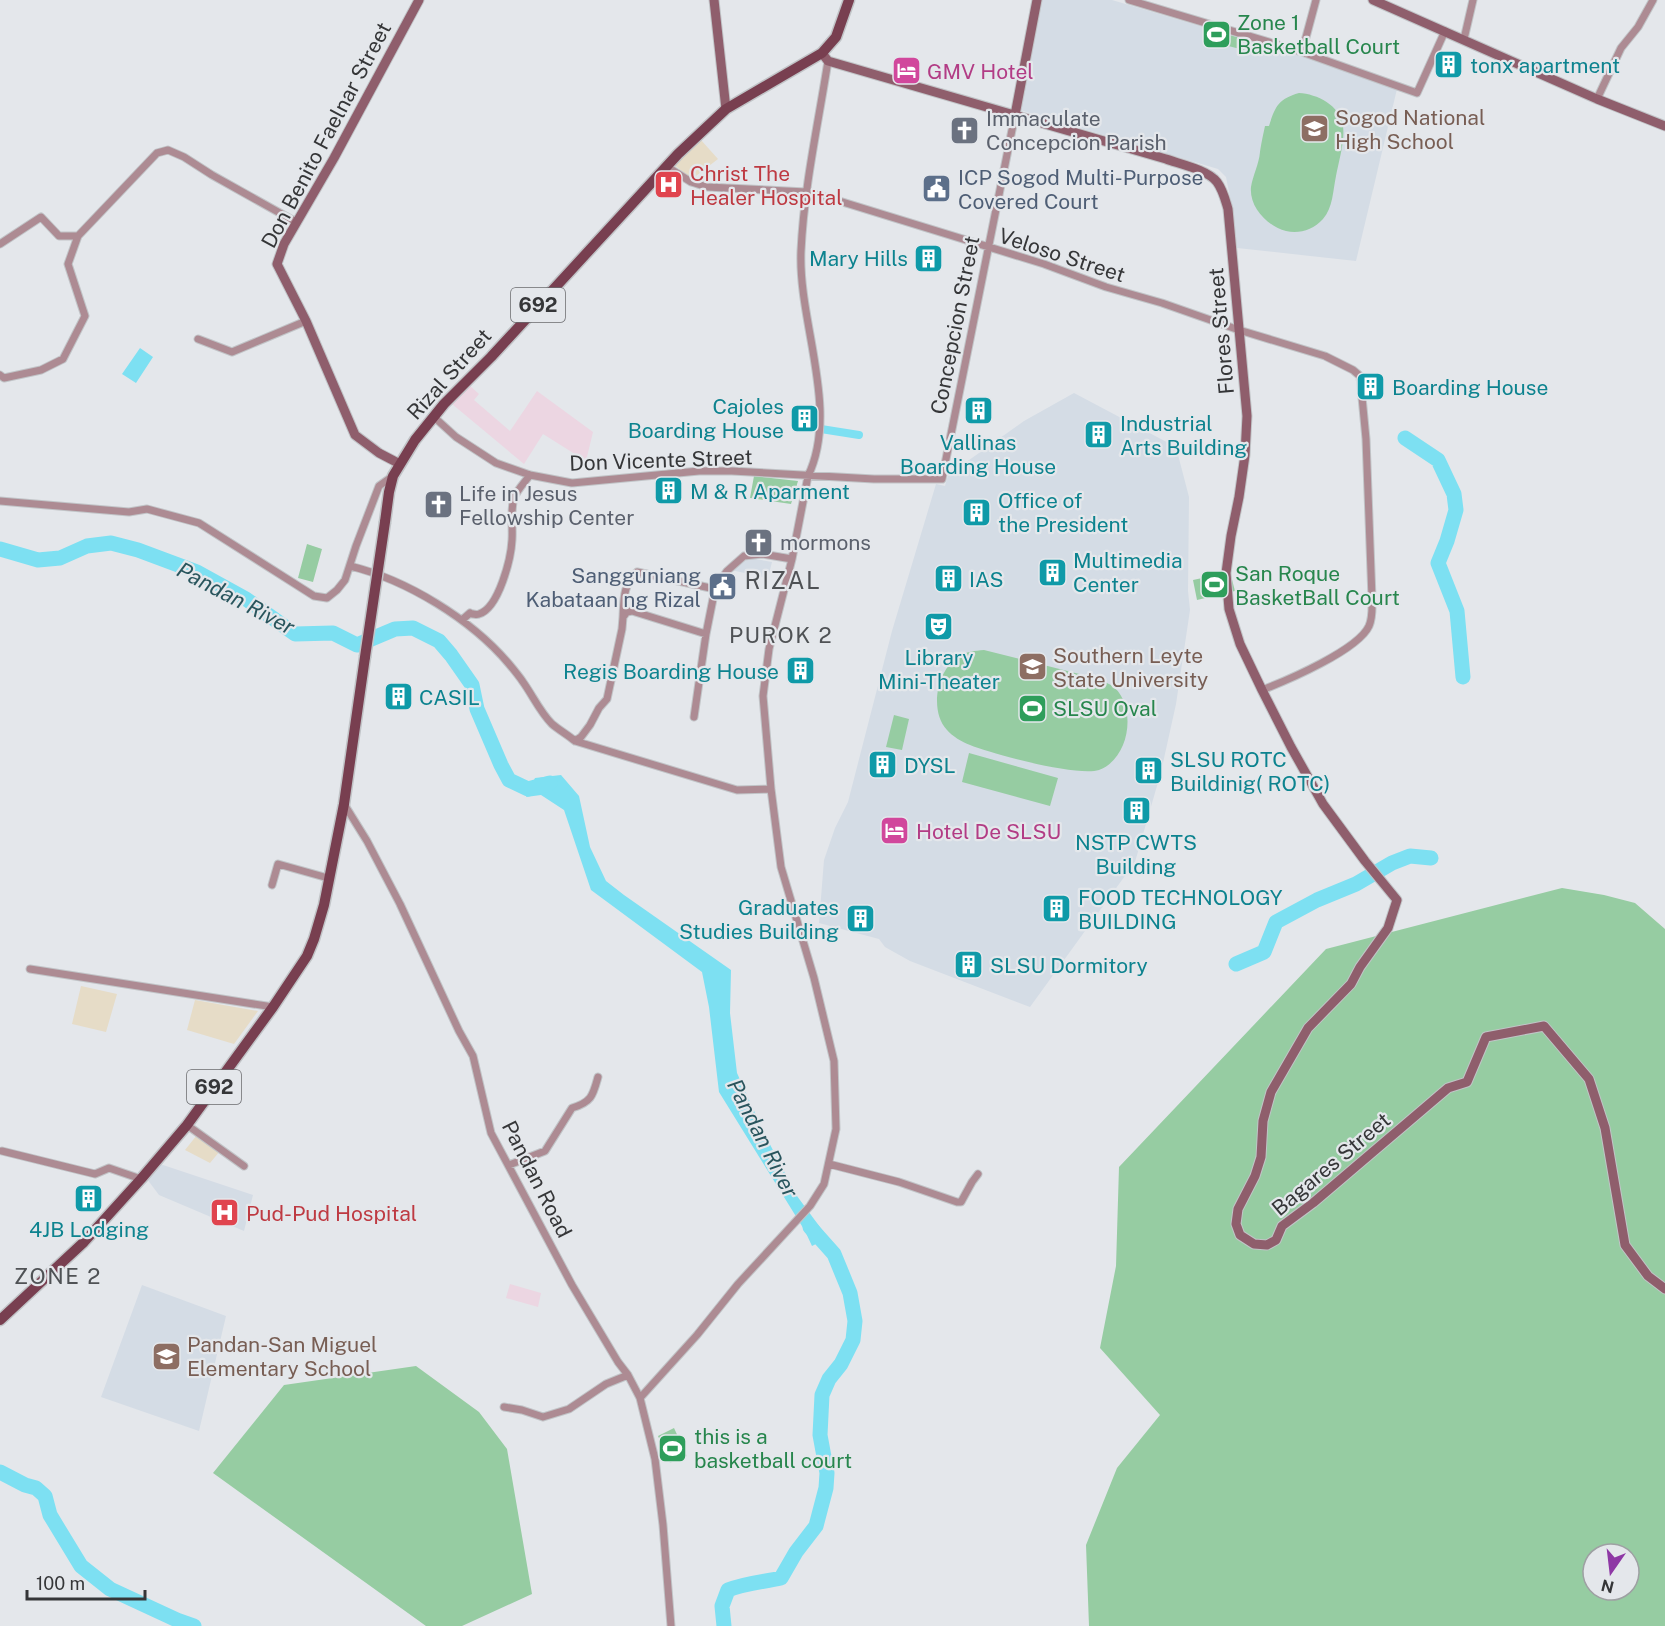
<svg xmlns="http://www.w3.org/2000/svg" width="1665" height="1626" viewBox="0 0 1665 1626" font-family="'Public Sans',sans-serif">
<style>
.commercial{fill:#e6dcc7}
.industrial{fill:#ecd6e2}
.built{fill:#d4dce5}
.green{fill:#96cca2;fill-rule:evenodd}
.water{fill:#7de0f2}
.lines{fill:none;stroke-linecap:round;stroke-linejoin:round}
.canal{stroke:#7de0f2;stroke-width:8}
.river{stroke:#7de0f2;stroke-width:15}
.street-casing{stroke:#c1c4c7;stroke-width:9}
.secondary-casing{stroke:#c1c4c7;stroke-width:11}
.primary-casing{stroke:#c1c4c7;stroke-width:13}
.street{stroke:#ad8b93;stroke-width:7}
.secondary{stroke:#8f5e6c;stroke-width:9}
.primary{stroke:#783f50;stroke-width:10}
.primary-bridge-casing{stroke:#c1c4c7;stroke-width:13;stroke-linecap:butt}
.primary-bridge{stroke:#783f50;stroke-width:10}
.labels{text-anchor:middle;dominant-baseline:central;stroke-width:4.5;stroke-linejoin:round;paint-order:stroke}
.shield{fill:#e4e7eb;stroke:#6a6b6e;stroke-width:1.5}
.shield-label{font-size:20px;font-weight:bold;fill:#353638}
.leisure-label{font-size:21px;fill:#27864d;stroke:#e4e7eb;text-anchor:start}
.culture-label{font-size:21px;fill:#0d838f;stroke:#e4e7eb;text-anchor:start}
.hotel-label{font-size:21px;fill:#b23c85;stroke:#e4e7eb;text-anchor:start}
.education-label{font-size:21px;fill:#785e54;stroke:#e4e7eb;text-anchor:start}
.worship-label{font-size:21px;fill:#5b616d;stroke:#e4e7eb;text-anchor:start}
.street-label{font-size:21px;fill:#353638;stroke:#e4e7eb}
.health-label{font-size:21px;fill:#be3a42;stroke:#e4e7eb;text-anchor:start}
.service-label{font-size:21px;fill:#4e5e75;stroke:#e4e7eb;text-anchor:start}
.water-label{font-size:22px;font-style:italic;fill:#29555d;stroke:#e4e7eb}
.neighbourhood-label{font-size:22px;letter-spacing:1.5px;fill:#4f5255;stroke:#e4e7eb}
.quarter-label{font-size:24px;letter-spacing:1.5px;fill:#4f5255;stroke:#e4e7eb}
</style>
<rect width="100%" height="100%" fill="#e4e7eb"/>
<path class="commercial" d="M701 140 718 159 692 179 673 164Z
M81 986 117 994 106 1032 72 1024Z
M195 1000 258 1011 234 1044 187 1030Z
M197 1135 220 1151 210 1163 185 1150Z"/>
<path class="industrial" d="M469 385 479 394 474 400 510 431 537 391 593 432 586 461 543 434 524 464 452 404Z
M510 1284 541 1293 538 1307 506 1298Z"/>
<path class="built" d="M1042 0H1112L1301 56 1397 89 1356 261 1237 248 1231 202 1226 177 1218 169 1020 110Z
M1074 393 1176 447 1189 497 1188 591 1190 610 1176 704 1161 772 1135 862 1030 1007 910 961 885 947 879 939 819 923 824 860 835 828 848 802 892 631 936 484 945 486 948 475 1024 421Z
M750 558 772 562 768 578 731 570 740 561Z
M160 1164 253 1195 244 1231 159 1195 147 1179Z
M142 1285 226 1316 199 1431 101 1397Z"/>
<path class="green" d="M1207 29 1248 40 1244 50 1205 40Z
M1299 93C1317 94 1340 105 1343 126 1345 141 1339 160 1336 176 1333 190 1333 208 1323 219 1313 230 1299 234 1286 231 1267 226 1249 207 1251 187 1253 175 1259 164 1260 152 1261 145 1263 135 1265 126H1269C1275 107 1278 99 1299 93Z
M754 476 798 481 791 504 750 498Z
M307 544 322 549 313 582 298 578Z
M1230 572 1235 591 1197 600 1193 580Z
M984 650 1099 679C1104 682 1111 684 1115 688 1137 710 1129 759 1099 770 1078 777 992 754 970 745 962 742 952 736 947 730 929 711 937 670 958 657 966 651 975 651 984 650Z
M894 715 909 719 902 750 886 747Z
M969 753 1058 778 1050 806 962 782Z
M1562 888 1604 895 1635 903 1665 929V1626H1089L1086 1545 1117 1468 1160 1415 1100 1348 1116 1266 1119 1167 1326 949ZM1593 1554H1629V1590H1593Z
M416 1366 479 1412 507 1449 532 1594 462 1626H426L213 1473 284 1385Z
M674 1428 687 1456 670 1463 658 1436Z"/>
<path class="water" d="M140 348 153 357 136 383 122 374Z
M561 775 579 796 590 847 606 881 624 895 731 970 730 1013 737 1073 764 1133 797 1196 828 1238 812 1246 805 1231 719 1092 709 1007 702 972 591 890 564 810 541 795 526 797 535 778Z"/>
<g class="lines">
<path class="canal" d="M821 429 859 435"/>
<path class="river" d="M1405 438 1438 460 1454 494 1456 510 1447 541 1438 563 1457 611 1463 677
M0 549 38 560 60 558 87 546 111 543 138 550 197 572 246 599 295 634 333 633 357 645 395 629 413 628 439 641 451 655 472 685 477 709 501 765 509 780 528 789 550 783
M1236 964 1264 952 1276 922 1317 900 1356 884 1392 863 1410 856 1431 858
M0 1472 25 1485 36 1488 45 1496 50 1515 81 1566 110 1589 177 1620 194 1626
M724 1626 722 1606 728 1590C745 1583 763 1582 781 1578L796 1552 816 1526 826 1488 827 1473 820 1435 822 1395 829 1379 841 1364 853 1340 855 1321 850 1293 834 1254 810 1227"/>
<defs>
<path id="street" d="M1129 0 1302 52 1417 93 1445 31
M1464 39 1473 0
M1302 52 1316 0
M1597 99 1621 48 1638 27 1653 0
M666 166 691 182 707 187 806 192 836 200 1044 264 1106 287 1162 303 1239 330 1325 356 1353 370 1360 376 1366 439 1372 598C1372 607 1373 617 1369 626 1358 650 1288 680 1262 690
M0 244 41 217 59 236H78
M198 339 232 352 306 321
M0 375 4 378 41 370 63 359 85 316 68 264 78 236 157 153 168 150 184 157 212 175 296 222
M434 417 456 437 496 463 530 475 572 483 699 471H732L874 479H942L1015 115
M0 501 129 512 147 509 199 523 314 596 327 598 337 590 345 580 356 546 379 486 393 476
M350 566C407 580 471 619 509 664 514 670 519 676 523 682 533 696 540 712 552 724 559 730 568 735 575 741L581 737 590 725 599 708 607 699 622 629 623 617 627 612 632 611 706 634
M623 617C624 598 623 585 637 572L715 589
M462 620 470 613C471 614 478 615 479 614 499 608 511 558 512 540 513 526 510 511 514 498 517 490 525 482 530 475
M694 717 706 634 715 589 727 571 744 556 762 554 792 559
M575 741 737 790 771 789
M344 804 367 841 400 904 459 1031 473 1056 491 1133 572 1285 618 1362 628 1375 640 1398 655 1459 663 1525 671 1626
M272 885 278 864 328 878
M30 969 273 1007
M187 1125 244 1166
M2 1151 95 1174 109 1168 141 1179
M829 1164 899 1182 957 1202H961L972 1182 978 1174
M509 1165 545 1151 572 1108C592 1102 593 1095 598 1077
M640 1398 697 1335 738 1284 810 1206 824 1184 836 1129 834 1061 814 978 781 867 771 789 763 696 769 649 792 559 808 476C840 409 798 323 801 251 804 187 818 125 828 61
M504 1407 522 1410 543 1417 569 1409 606 1384 628 1375"/>
<path id="secondary" d="M714 0 726 109
M1373 0 1597 99 1665 126
M822 53 828 61 1166 159C1180 164 1208 170 1217 182 1223 190 1225 199 1228 209L1247 416 1245 455 1239 497 1231 536 1226 573 1229 609 1240 644 1262 690 1291 747 1323 804 1365 861 1397 900 1388 928 1360 967 1351 984 1308 1028 1271 1092 1263 1121 1261 1157 1255 1176 1238 1209 1236 1224 1240 1235 1254 1244 1267 1245 1276 1240 1282 1226 1313 1203 1448 1088 1467 1082 1486 1037 1544 1026 1589 1079 1605 1128 1625 1245 1648 1276 1665 1289
M1015 115 1037 0
M400 464 379 453 355 435 306 321 277 264 284 244 334 158 419 0"/>
<path id="primary" d="M385 522 389 492 393 476 415 440 444 404 491 357 678 154 726 109 822 53 836 37 849 0
M0 1320 84 1242 141 1179 187 1125 273 1007 307 956 314 939 324 905 344 804 365 657"/>
</defs>
<use href="#street" class="street-casing"/>
<use href="#secondary" class="secondary-casing"/>
<use href="#primary" class="primary-casing"/>
<use href="#street" class="street"/>
<use href="#secondary" class="secondary"/>
<use href="#primary" class="primary"/>
<defs>
<path id="primary-bridge" d="M365 657 385 522"/>
</defs>
<use href="#primary-bridge" class="primary-bridge-casing"/>
<use href="#primary-bridge" class="primary-bridge"/>
</g>
<defs>
<symbol id="stadium-square" viewBox="-11 -11 22 22"><rect x="-9" y="-9" width="18" height="18" rx="4" fill="#2e9e5b" stroke="#e4e7eb"/><path d="M0-5a6.5 5 0 1 0 0 10a6.5 5 0 1 0 0-10ZM-3.5-1.8h7v3.6h-7Z" fill="#fff"/></symbol>
<symbol id="building-square" viewBox="-11 -11 22 22"><rect x="-9" y="-9" width="18" height="18" rx="4" fill="#0f9aa8" stroke="#e4e7eb"/><path d="M-4-6H4V6H1V3H-1V6H-4ZM-2.5-4.3h1.7v1.8h-1.7ZM.8-4.3h1.7v1.8H.8ZM-2.5-1h1.7V.8h-1.7ZM.8-1h1.7V.8H.8Z" fill="#fff"/></symbol>
<symbol id="hotel-square" viewBox="-11 -11 22 22"><rect x="-9" y="-9" width="18" height="18" rx="4" fill="#d1479c" stroke="#e4e7eb"/><path d="M-6-4.5h1.5V1H6V5H4.5V3h-9V5H-6ZM-4 0a1.8 1.8 0 1 1 3.6 0ZM.5 0V-2.5h3Q6-2.5 6 0Z" fill="#fff"/></symbol>
<symbol id="school-square" viewBox="-11 -11 22 22"><rect x="-9" y="-9" width="18" height="18" rx="4" fill="#8d6e63" stroke="#e4e7eb"/><path d="M0-5L7-2L0 1L-7-2ZM-4 1L0 2.5L4 1V4Q0 6-4 4Z" fill="#fff"/></symbol>
<symbol id="church-square" viewBox="-11 -11 22 22"><rect x="-9" y="-9" width="18" height="18" rx="4" fill="#6b7280" stroke="#e4e7eb"/><path d="M-1.2-6h2.4v3.5h3.3v2.4h-3.3V6h-2.4V-.1h-3.3v-2.4h3.3Z" fill="#fff"/></symbol>
<symbol id="hospital-square" viewBox="-11 -11 22 22"><rect x="-9" y="-9" width="18" height="18" rx="4" fill="#e0444e" stroke="#e4e7eb"/><path d="M-5-5h3v3.5h4V-5h3V5h-3V1.5h-4V5h-3Z" fill="#fff"/></symbol>
<symbol id="civic-square" viewBox="-11 -11 22 22"><rect x="-9" y="-9" width="18" height="18" rx="4" fill="#5c6f8a" stroke="#e4e7eb"/><path d="M-.6-6.5H3V-4.5H.6V-3L4-1V1h2V6H-6V1h2V-1L-.6-3ZM-1.2 2.5V6h2.4V2.5Z" fill="#fff"/></symbol>
<symbol id="theatre-square" viewBox="-11 -11 22 22"><rect x="-9" y="-9" width="18" height="18" rx="4" fill="#0f9aa8" stroke="#e4e7eb"/><path d="M-5-5.5Q0-4 5-5.5V0Q5 5 0 6Q-5 5-5 0ZM-3.3-2.5H-1v1.5H-3.3ZM1-2.5H3.3v1.5H1ZM-2.8 1Q0 5.5 2.8 1Z" fill="#fff"/></symbol>
<symbol id="university-square" viewBox="-11 -11 22 22"><rect x="-9" y="-9" width="18" height="18" rx="4" fill="#8d6e63" stroke="#e4e7eb"/><path d="M0-5L7-2L0 1L-7-2ZM-4 1L0 2.5L4 1V4Q0 6-4 4Z" fill="#fff"/></symbol>
</defs>
<g fill-rule="evenodd">
<use href="#stadium-square" x="1200" y="18" width="33" height="33"/>
<use href="#building-square" x="1432" y="48" width="33" height="33"/>
<use href="#hotel-square" x="890" y="54" width="33" height="33"/>
<use href="#school-square" x="1298" y="112" width="33" height="33"/>
<use href="#church-square" x="948" y="114" width="33" height="33"/>
<use href="#hospital-square" x="652" y="168" width="33" height="33"/>
<use href="#civic-square" x="920" y="172" width="33" height="33"/>
<use href="#building-square" x="912" y="242" width="33" height="33"/>
<use href="#building-square" x="1354" y="370" width="33" height="33"/>
<use href="#building-square" x="962" y="394" width="33" height="33"/>
<use href="#building-square" x="788" y="402" width="33" height="33"/>
<use href="#building-square" x="1082" y="418" width="33" height="33"/>
<use href="#building-square" x="652" y="474" width="33" height="33"/>
<use href="#church-square" x="422" y="488" width="33" height="33"/>
<use href="#building-square" x="960" y="496" width="33" height="33"/>
<use href="#church-square" x="742" y="526" width="33" height="33"/>
<use href="#building-square" x="1036" y="556" width="33" height="33"/>
<use href="#building-square" x="932" y="562" width="33" height="33"/>
<use href="#stadium-square" x="1198" y="568" width="33" height="33"/>
<use href="#civic-square" x="706" y="570" width="33" height="33"/>
<use href="#theatre-square" x="922" y="610" width="33" height="33"/>
<use href="#university-square" x="1016" y="650" width="33" height="33"/>
<use href="#building-square" x="784" y="654" width="33" height="33"/>
<use href="#building-square" x="382" y="680" width="33" height="33"/>
<use href="#stadium-square" x="1016" y="692" width="33" height="33"/>
<use href="#building-square" x="866" y="748" width="33" height="33"/>
<use href="#building-square" x="1132" y="754" width="33" height="33"/>
<use href="#building-square" x="1120" y="794" width="33" height="33"/>
<use href="#hotel-square" x="878" y="814" width="33" height="33"/>
<use href="#building-square" x="1040" y="892" width="33" height="33"/>
<use href="#building-square" x="844" y="902" width="33" height="33"/>
<use href="#building-square" x="952" y="948" width="33" height="33"/>
<use href="#building-square" x="72" y="1182" width="33" height="33"/>
<use href="#hospital-square" x="208" y="1196" width="33" height="33"/>
<use href="#school-square" x="150" y="1340" width="33" height="33"/>
<use href="#stadium-square" x="656" y="1432" width="33" height="33"/>
</g>
<g class="labels">
<g class="shield">
<rect x="511" y="288" width="54" height="34" rx="4.5"/>
<rect x="187" y="1070" width="54" height="34" rx="4.5"/>
</g>
<g class="shield-label">
<text x="538" y="305">692</text>
<text x="214" y="1087">692</text>
</g>
<g class="leisure-label">
<text x="1237" y="22">Zone 1<tspan x="1237" dy="24">Basketball Court</tspan></text>
<text x="1235" y="573">San Roque<tspan x="1235" dy="24">BasketBall Court</tspan></text>
<text x="1053" y="708">SLSU Oval</text>
<text x="694" y="1436">this is a<tspan x="694" dy="24">basketball court</tspan></text>
</g>
<g class="culture-label">
<text x="1470" y="65">tonx apartment</text>
<text x="908" y="258" text-anchor="end">Mary Hills</text>
<text x="1392" y="387">Boarding House</text>
<text x="784" y="406" text-anchor="end">Cajoles<tspan x="784" dy="24">Boarding House</tspan></text>
<text x="1120" y="423">Industrial<tspan x="1120" dy="24">Arts Building</tspan></text>
<text x="978" y="442" text-anchor="middle">Vallinas<tspan x="978" dy="24">Boarding House</tspan></text>
<text x="690" y="491">M &amp; R Aparment</text>
<text x="998" y="500">Office of<tspan x="998" dy="24">the President</tspan></text>
<text x="1073" y="560">Multimedia<tspan x="1073" dy="24">Center</tspan></text>
<text x="969" y="579">IAS</text>
<text x="939" y="657" text-anchor="middle">Library<tspan x="939" dy="24">Mini-Theater</tspan></text>
<text x="779" y="671" text-anchor="end">Regis Boarding House</text>
<text x="419" y="697">CASIL</text>
<text x="1170" y="759">SLSU ROTC<tspan x="1170" dy="24">Buildinig( ROTC)</tspan></text>
<text x="904" y="765">DYSL</text>
<text x="1136" y="842" text-anchor="middle">NSTP CWTS<tspan x="1136" dy="24">Building</tspan></text>
<text x="1078" y="897">FOOD TECHNOLOGY<tspan x="1078" dy="24">BUILDING</tspan></text>
<text x="839" y="907" text-anchor="end">Graduates<tspan x="839" dy="24">Studies Building</tspan></text>
<text x="990" y="965">SLSU Dormitory</text>
<text x="89" y="1229" text-anchor="middle">4JB Lodging</text>
</g>
<g class="hotel-label">
<text x="927" y="71">GMV Hotel</text>
<text x="916" y="831">Hotel De SLSU</text>
</g>
<g class="education-label">
<text x="1335" y="117">Sogod National<tspan x="1335" dy="24">High School</tspan></text>
<text x="1053" y="655">Southern Leyte<tspan x="1053" dy="24">State University</tspan></text>
<text x="187" y="1344">Pandan-San Miguel<tspan x="187" dy="24">Elementary School</tspan></text>
</g>
<g class="worship-label">
<text x="986" y="118">Immaculate<tspan x="986" dy="24">Concepcion Parish</tspan></text>
<text x="459" y="493">Life in Jesus<tspan x="459" dy="24">Fellowship Center</tspan></text>
<text x="780" y="542">mormons</text>
</g>
<g class="street-label">
<text transform="translate(326 135) rotate(-62)">Don Benito Faelnar Street</text>
<text transform="translate(1062 255) rotate(18)">Veloso Street</text>
<text transform="translate(955 325) rotate(-79)">Concepcion Street</text>
<text transform="translate(1221 331) rotate(-95)">Flores Street</text>
<text transform="translate(449 374) rotate(-48)">Rizal Street</text>
<text transform="translate(661 460) rotate(-2)">Don Vicente Street</text>
<text transform="translate(1331 1164) rotate(-40)">Bagares Street</text>
<text transform="translate(537 1179) rotate(63)">Pandan Road</text>
</g>
<g class="health-label">
<text x="690" y="173">Christ The<tspan x="690" dy="24">Healer Hospital</tspan></text>
<text x="246" y="1213">Pud-Pud Hospital</text>
</g>
<g class="service-label">
<text x="958" y="177">ICP Sogod Multi-Purpose<tspan x="958" dy="24">Covered Court</tspan></text>
<text x="701" y="575" text-anchor="end">Sangguniang<tspan x="701" dy="24">Kabataan ng Rizal</tspan></text>
</g>
<g class="water-label">
<text transform="translate(236 598) rotate(28)">Pandan River</text>
<text transform="translate(763 1138) rotate(63)">Pandan River</text>
</g>
<g class="neighbourhood-label">
<text x="781" y="635">PUROK 2</text>
<text x="58" y="1276">ZONE 2</text>
</g>
<g class="quarter-label">
<text x="783" y="580">RIZAL</text>
</g>
</g>
<g transform="translate(1611 1572) rotate(194)"><circle r="28" fill="#e4e7eb" stroke="#9ea0a3" stroke-width="1.5"/>
<path d="M0-4.5L10 22L0 15L-10 22Z" fill="#8e38a5"/>
<text y="-9" font-size="16" font-weight="bold" text-anchor="middle" fill="#353638">N</text>
</g>
<path d="M27 1590v9h118v-9" fill="none" stroke="#353638" stroke-width="3"/>
<text x="36" y="1590" font-size="18" fill="#353638" stroke="#e4e7eb" stroke-width="4.5" paint-order="stroke">100 m</text>
</svg>
